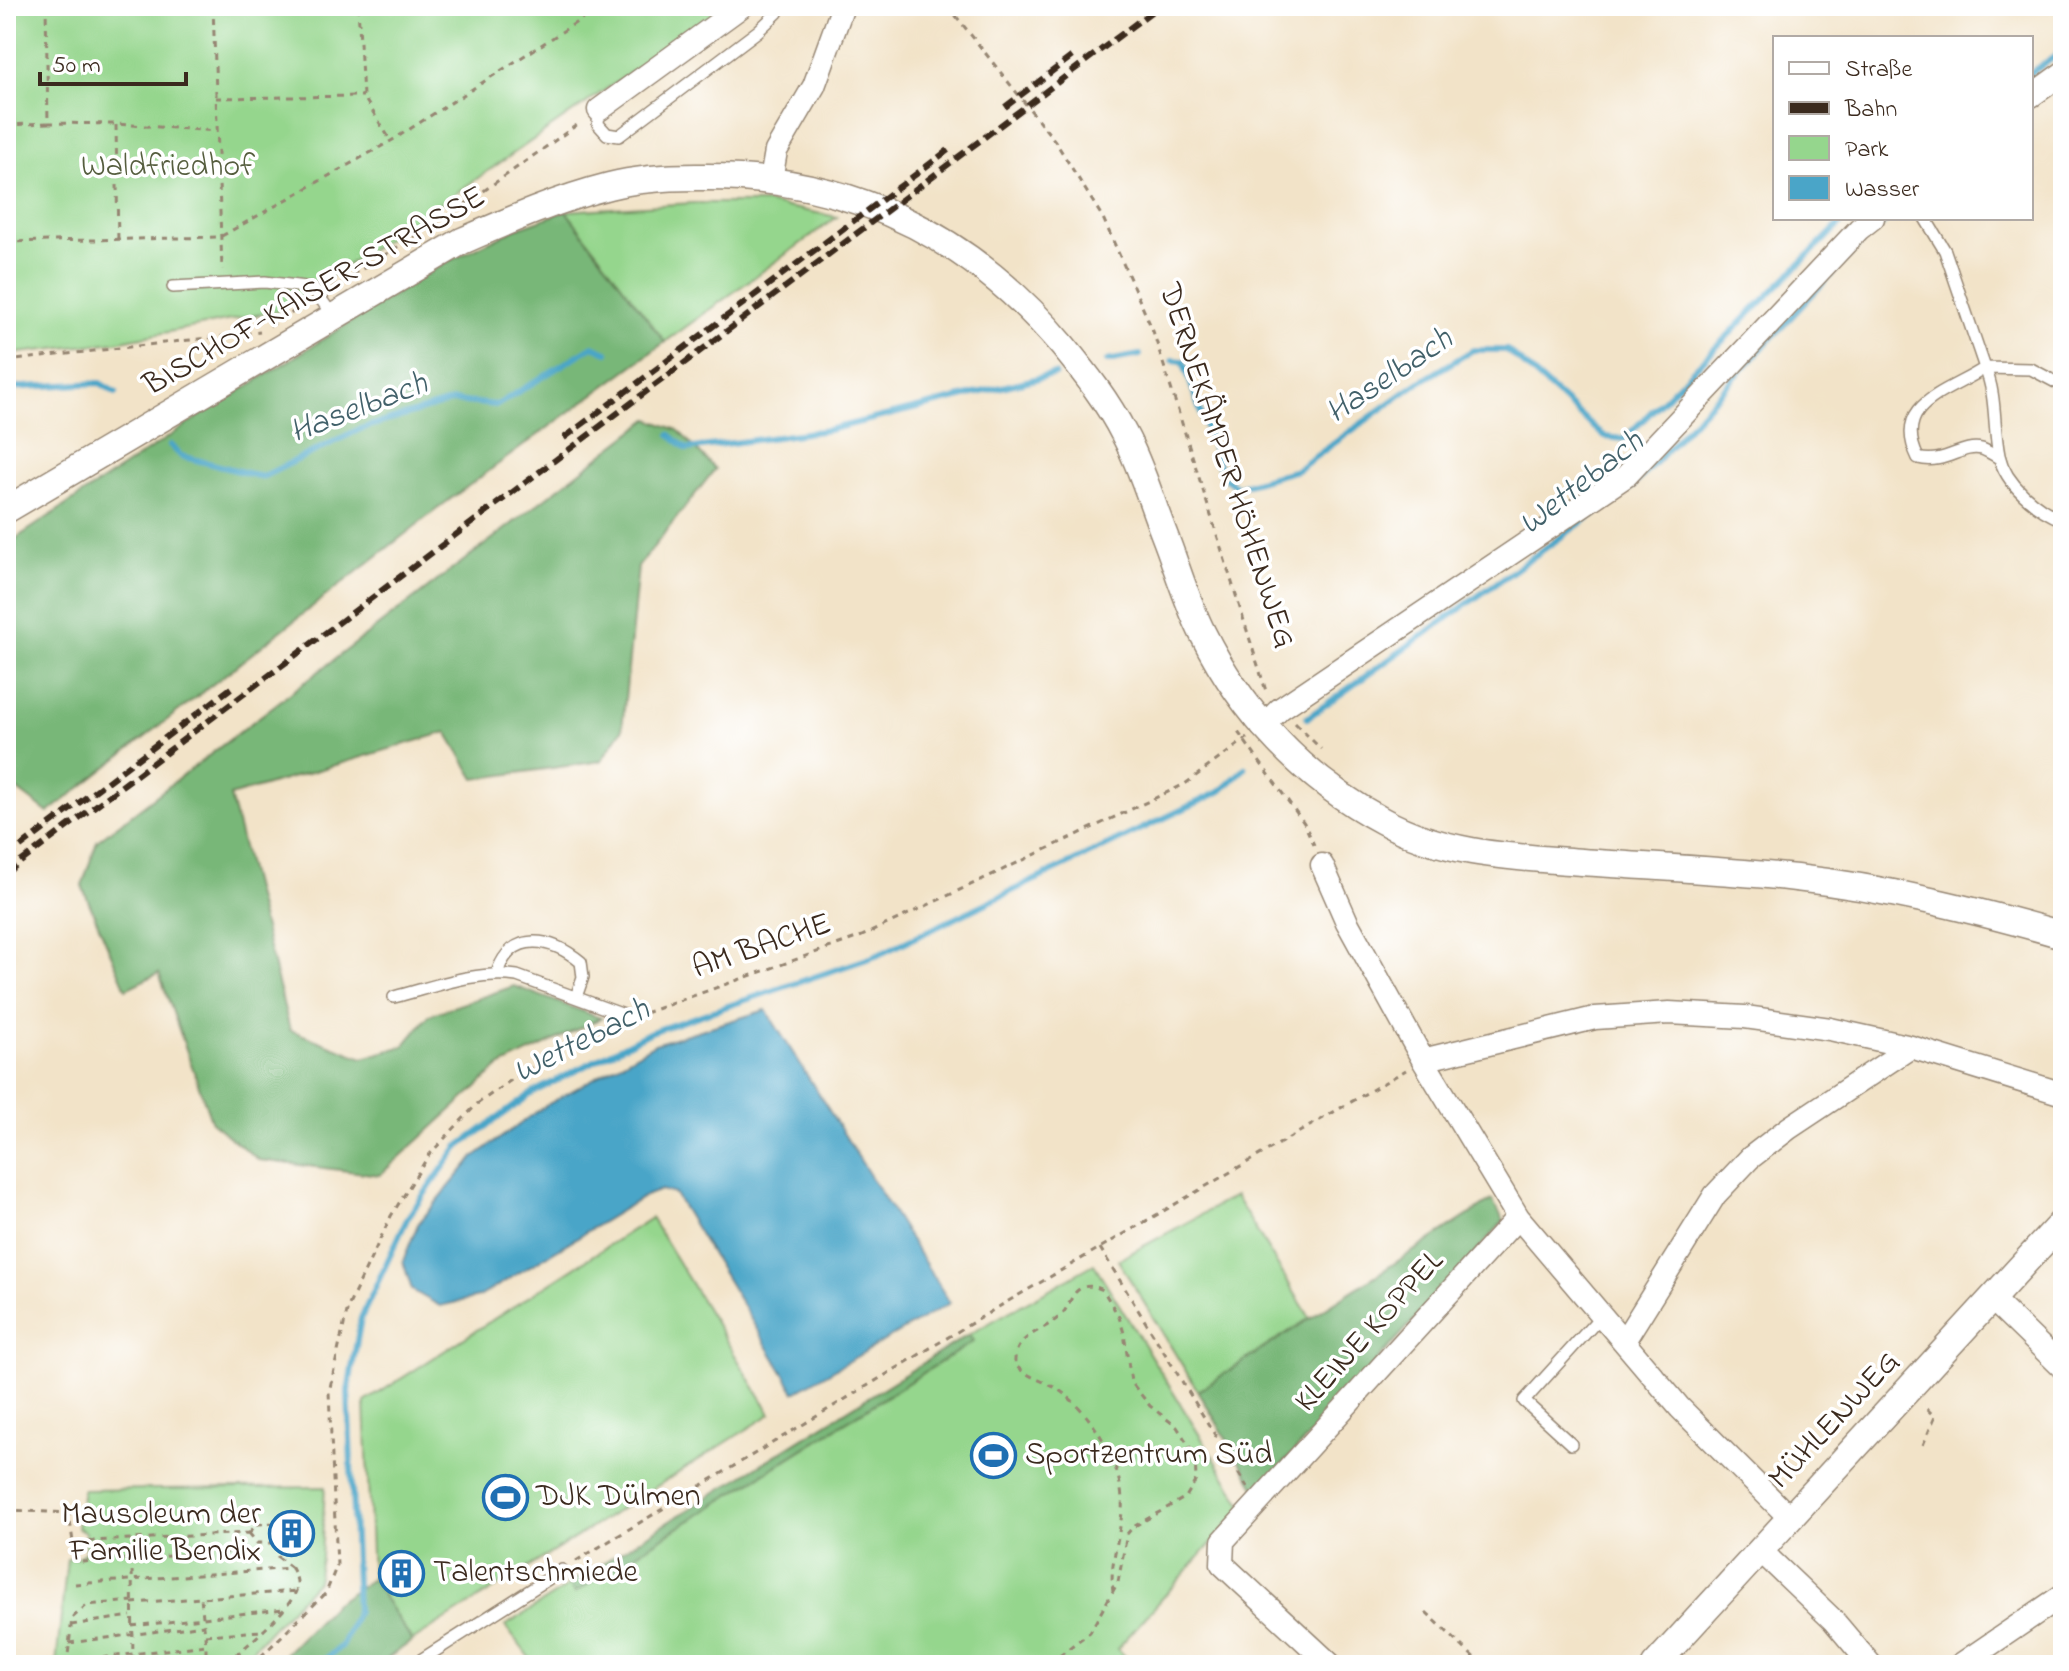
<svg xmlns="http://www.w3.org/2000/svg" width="2069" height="1671" viewBox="0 0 2069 1671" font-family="'Indie Flower',sans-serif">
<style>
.green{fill:#95d68d;stroke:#688056;stroke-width:2}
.forest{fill:#78b778;stroke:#5a704b;stroke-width:2}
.water{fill:#4aa5c8;stroke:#426873;stroke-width:2}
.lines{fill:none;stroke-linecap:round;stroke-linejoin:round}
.stream{stroke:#4aa5c8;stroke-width:6}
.service-casing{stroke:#968673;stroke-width:14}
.minor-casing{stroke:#968673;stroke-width:25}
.tertiary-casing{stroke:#968673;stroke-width:29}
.path{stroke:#968673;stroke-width:3;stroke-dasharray:6 6;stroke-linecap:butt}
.service{stroke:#fff;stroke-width:11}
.minor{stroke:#fff;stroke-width:22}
.tertiary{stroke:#fff;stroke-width:26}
.rail{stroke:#3b2a1e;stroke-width:6;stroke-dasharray:12 6;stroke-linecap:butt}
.labels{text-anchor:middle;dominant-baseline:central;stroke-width:7;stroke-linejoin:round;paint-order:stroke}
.park-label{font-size:32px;fill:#565e3f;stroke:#fff}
.street-label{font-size:32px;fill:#3b2a1e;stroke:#fff}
.poi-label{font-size:32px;fill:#3b2a1e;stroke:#fff;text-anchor:start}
.water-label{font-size:34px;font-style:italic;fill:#42616a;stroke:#fff}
</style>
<rect width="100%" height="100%" fill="#fff"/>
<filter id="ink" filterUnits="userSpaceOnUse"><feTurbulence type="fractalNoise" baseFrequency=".0125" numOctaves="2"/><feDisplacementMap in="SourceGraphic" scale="16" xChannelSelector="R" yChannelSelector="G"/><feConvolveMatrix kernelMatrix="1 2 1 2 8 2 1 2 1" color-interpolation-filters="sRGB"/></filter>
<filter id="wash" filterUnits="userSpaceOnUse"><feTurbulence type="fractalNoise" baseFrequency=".006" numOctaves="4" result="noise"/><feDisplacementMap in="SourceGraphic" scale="32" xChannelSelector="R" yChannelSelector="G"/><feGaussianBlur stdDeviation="1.8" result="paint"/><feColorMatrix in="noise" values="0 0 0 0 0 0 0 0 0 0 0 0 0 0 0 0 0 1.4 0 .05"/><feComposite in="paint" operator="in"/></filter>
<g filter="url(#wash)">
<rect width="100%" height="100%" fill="#f2e3c8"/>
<path class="green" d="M6 6H726L452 196 278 311 116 342 10 354 6 331Z
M693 203H767L837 217 665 342 566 211Z
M1235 1196 1310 1318 1198 1391 1118 1260Z
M651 1218 771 1414 412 1641 372 1579 365 1402Z
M1094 1264 1244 1507 1117 1649 1135 1665H535L505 1626 968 1335Z
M325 1487 321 1558 317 1581 237 1665H56L67 1559 77 1558 85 1552V1532L77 1527 83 1490Z"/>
<path class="forest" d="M566 211 665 342 441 506 48 813 6 781V545L200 416 445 263 515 229Z
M649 419 678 430 715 469 638 567 622 730 601 761 475 779 447 732 230 796 290 1030 363 1058 404 1046 429 1015 514 986 601 1018 499 1067 380 1175 259 1160 212 1123 159 973 126 989 82 886 97 841Z
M1492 1200 1504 1221 1258 1492 1198 1391Z
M968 1335 974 1341 575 1593 569 1584Z
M372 1579 412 1641 378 1665H274L334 1604Z"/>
<path class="water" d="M766 1010 950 1303 795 1392 675 1194 661 1190 645 1196 479 1297 440 1306 412 1290 403 1261 418 1224 474 1157 545 1106 655 1044Z"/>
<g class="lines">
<path class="stream" d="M2031 73 2063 51
M1173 360 1183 361 1223 477 1237 487 1297 470 1415 385 1473 350H1507L1605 437 1624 439 1846 218
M1107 361 1140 355
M6 388 100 383 116 393
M670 435 687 449 828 430 1055 374
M170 445 181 456 262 477 360 429 453 401 497 405 593 346 607 352
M1307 718 1634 485 1867 236 1890 218
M319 1665 342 1645 357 1611 348 1391 361 1318 408 1217 458 1147 534 1092 651 1032 876 956 1221 791 1245 768"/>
</g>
</g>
<g filter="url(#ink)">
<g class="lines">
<defs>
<path id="service" d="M599 110 598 124 607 134 619 136 758 31 777 13 780 6
M1925 218 1945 251 1985 368 2031 369 2063 386
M173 287 265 282 313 288 333 316
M1999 458C1994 455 1987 451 1982 449 1961 444 1946 465 1918 458 1891 403 1949 392 1985 368 1997 396 1993 426 1999 455 2005 484 2037 510 2063 520
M497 973C512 929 552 938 581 962L583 977 576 997
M394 997C434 987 475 970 517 976L632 1018
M1571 1444 1524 1401 1602 1315
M1981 1650 1993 1665
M413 1665 562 1570"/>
<path id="minor" d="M2031 96 2063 73
M599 110 742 6
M771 180 776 151 814 86 843 6
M1262 727 1280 709 1626 476 1859 229 1873 218
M1322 865 1347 922 1423 1060 1518 1217 1680 1408 1791 1519
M1423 1060 1595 1018 1669 1013 1745 1017 1830 1029 1911 1047 2063 1094
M1992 1299 2063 1368
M1624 1341 1715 1195 1750 1158 1789 1128 1911 1047
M1761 1551 1833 1620 1871 1665
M1331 1665 1222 1564 1223 1541 1518 1217
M1960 1665 2063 1595"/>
<path id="tertiary" d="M6 510 462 241C510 220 558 199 609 186 637 179 667 177 696 177 845 174 968 233 1063 346 1086 374 1108 402 1124 434 1141 465 1151 501 1164 534 1177 567 1187 603 1203 634 1243 714 1304 779 1383 821 1445 855 1513 857 1582 862 1653 867 1725 870 1796 878 1887 888 1975 910 2063 935
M1655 1665 2063 1221"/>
</defs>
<use href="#service" class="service-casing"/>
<use href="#minor" class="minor-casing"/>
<use href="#tertiary" class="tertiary-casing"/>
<path class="path" d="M213 6 222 270
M358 6 363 96 391 141
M948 6 1055 141 1103 218 1153 331 1266 691
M216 98 363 96
M48 123 116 124 217 131
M6 125 48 123 46 6
M116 125 118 242
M6 242 220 237 391 141 602 6
M332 288 461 207 581 122
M270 326 305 305
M6 361 260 332
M1295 723 1321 749
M1238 732 1304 823 1314 845
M645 1013 862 936 1185 784 1247 738
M2055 1199 2063 1190
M1100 1248 1247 1487
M1923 1445 1935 1417 1923 1405
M6 1510 69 1513 73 1542 249 1533
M275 1520 278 1557 292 1568
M249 1533 257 1543H277
M249 1533 257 1524 276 1523
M132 1559 133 1665
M576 1561 1005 1303 1406 1070
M82 1562 228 1552
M75 1584 292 1568C295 1574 298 1580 297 1587 295 1605 251 1642 236 1655L230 1656 229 1661H223L222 1665
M132 1603 297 1591
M1426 1612 1482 1665
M71 1625 131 1616
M132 1626 283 1609
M205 1635 261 1631
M69 1643 204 1625
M67 1662 206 1645 201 1598
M135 1664 202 1656 206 1653V1645
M67 1665 72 1618 87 1605 132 1601
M252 1665 326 1593 337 1565 329 1392 348 1307 391 1216 429 1155 477 1104 524 1071 612 1027
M1052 1665 1061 1654 1090 1632 1118 1582 1127 1534 1133 1527 1186 1497 1196 1480 1195 1455 1177 1427 1150 1406 1131 1382 1124 1333 1119 1317 1103 1290C1095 1286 1085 1284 1078 1290 1070 1296 1068 1310 1060 1316 1041 1334 1013 1334 1015 1365 1029 1379 1048 1381 1063 1393 1095 1417 1125 1469 1122 1511 1120 1538 1109 1564 1113 1591"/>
<use href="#service" class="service"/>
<use href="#minor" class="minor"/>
<use href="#tertiary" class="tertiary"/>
<path class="rail" d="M1005 107 1075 54
M564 438 951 148
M6 858 231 688
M6 873 1159 6"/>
</g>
</g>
<defs>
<symbol id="stadium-ring" viewBox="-11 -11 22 22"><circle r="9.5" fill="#fff" stroke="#1f6fb2" stroke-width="1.5"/><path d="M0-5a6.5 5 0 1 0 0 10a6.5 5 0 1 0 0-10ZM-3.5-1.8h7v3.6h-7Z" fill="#1f6fb2"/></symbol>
<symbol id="building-ring" viewBox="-11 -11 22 22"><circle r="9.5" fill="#fff" stroke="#1f6fb2" stroke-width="1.5"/><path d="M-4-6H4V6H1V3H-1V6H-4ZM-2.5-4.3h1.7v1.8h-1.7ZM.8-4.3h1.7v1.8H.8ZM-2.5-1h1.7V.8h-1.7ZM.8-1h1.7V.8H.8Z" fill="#1f6fb2"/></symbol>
</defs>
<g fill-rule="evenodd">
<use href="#stadium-ring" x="968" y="1430" width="51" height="51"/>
<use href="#stadium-ring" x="480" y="1472" width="51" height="51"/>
<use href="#building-ring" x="266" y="1508" width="51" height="51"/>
<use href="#building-ring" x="376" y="1548" width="51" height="51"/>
</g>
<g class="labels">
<g class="park-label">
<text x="168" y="167">Waldfriedhof</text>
</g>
<g class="street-label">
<text transform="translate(315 292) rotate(-30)">BISCHOF-KAISER-STRASSE</text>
<text transform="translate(1226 466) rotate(72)">DERNEKÄMPER HÖHENWEG</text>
<text transform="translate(762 947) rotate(-19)">AM BACHE</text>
<text transform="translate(1370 1332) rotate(-48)">KLEINE KOPPEL</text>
<text transform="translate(1835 1421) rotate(-47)">MÜHLENWEG</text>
</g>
<g class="poi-label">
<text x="1025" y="1455">Sportzentrum Süd</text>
<text x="536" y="1497">DJK Dülmen</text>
<text x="261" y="1515" text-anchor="end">Mausoleum der<tspan x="261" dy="37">Familie Bendix</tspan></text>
<text x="433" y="1573">Talentschmiede</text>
</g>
<g class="water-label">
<text transform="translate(1390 377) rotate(-34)">Haselbach</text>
<text transform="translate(359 409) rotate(-21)">Haselbach</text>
<text transform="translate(1582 484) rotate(-38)">Wettebach</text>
<text transform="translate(582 1042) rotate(-27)">Wettebach</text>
</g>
</g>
<rect width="2069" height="1671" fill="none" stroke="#fff" stroke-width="32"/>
<rect x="1773" y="36" width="260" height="184" fill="#ffffff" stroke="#b1aaa5" stroke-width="2"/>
<rect x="1789" y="62" width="40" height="12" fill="#ffffff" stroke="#b1aaa5" stroke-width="2"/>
<text x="1845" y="76" font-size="24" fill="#3b2a1e">Straße</text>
<rect x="1789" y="102" width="40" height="12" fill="#3b2a1e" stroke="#b1aaa5" stroke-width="2"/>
<text x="1845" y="116" font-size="24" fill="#3b2a1e">Bahn</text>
<rect x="1789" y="136" width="40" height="24" fill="#95d68d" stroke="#b1aaa5" stroke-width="2"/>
<text x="1845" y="156" font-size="24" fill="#3b2a1e">Park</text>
<rect x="1789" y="176" width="40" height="24" fill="#4aa5c8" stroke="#b1aaa5" stroke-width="2"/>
<text x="1845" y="196" font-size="24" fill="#3b2a1e">Wasser</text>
<path d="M40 72v12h146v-12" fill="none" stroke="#3b2a1e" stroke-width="4"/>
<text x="52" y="72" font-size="24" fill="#3b2a1e" stroke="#ffffff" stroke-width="6" paint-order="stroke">50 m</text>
</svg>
